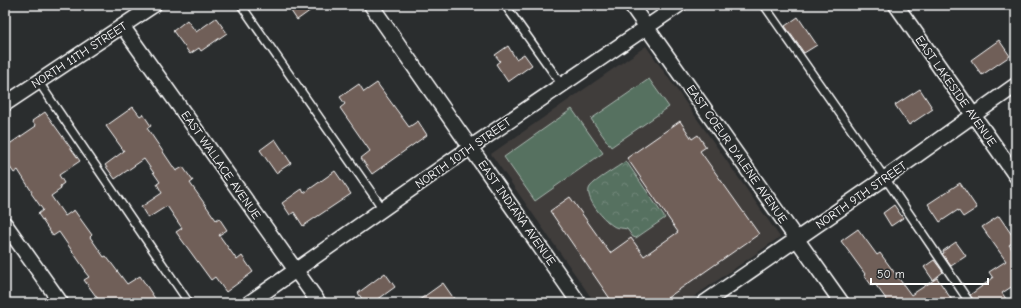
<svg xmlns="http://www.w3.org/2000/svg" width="1021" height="308" viewBox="0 0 1021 308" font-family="'Comic Neue',sans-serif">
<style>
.built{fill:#3f3c3b}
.park{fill:url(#park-crowns);stroke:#aab8b0}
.garden{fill:#567161;stroke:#aab8b0}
.building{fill:#705e58;stroke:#fff}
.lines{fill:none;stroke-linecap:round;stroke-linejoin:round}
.lane-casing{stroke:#fff;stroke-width:10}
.street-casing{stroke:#fff;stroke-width:17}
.lane{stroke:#2a2d2e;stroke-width:7}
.street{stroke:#2a2d2e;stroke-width:14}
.labels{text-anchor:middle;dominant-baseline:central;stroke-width:3.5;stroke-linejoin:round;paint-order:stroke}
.street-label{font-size:12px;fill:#fff;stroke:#2a2d2e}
</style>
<defs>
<pattern id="park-crowns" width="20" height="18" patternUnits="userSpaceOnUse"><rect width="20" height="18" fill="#567161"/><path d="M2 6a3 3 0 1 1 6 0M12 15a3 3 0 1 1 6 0" fill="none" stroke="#6f8679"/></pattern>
</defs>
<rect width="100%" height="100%" fill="#2a2d2e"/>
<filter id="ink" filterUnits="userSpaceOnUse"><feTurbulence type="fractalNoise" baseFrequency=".025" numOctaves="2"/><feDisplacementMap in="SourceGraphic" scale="8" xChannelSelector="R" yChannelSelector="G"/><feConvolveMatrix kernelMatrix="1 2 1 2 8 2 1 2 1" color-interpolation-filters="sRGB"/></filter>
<g filter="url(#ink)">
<path class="built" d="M646 46 780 237 685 303H595L491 154Z"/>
<path class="park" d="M626 161 665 218 636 238 633 237 627 229C623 228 618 228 615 227 605 222 583 197 590 187 595 180 618 167 626 161Z"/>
<path class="garden" d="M649 79 669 107 611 147 591 119Z
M572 109 603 153 535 201 504 157Z"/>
<path class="building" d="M287 5H318L297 20Z
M798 17 817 45 804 53 785 26Z
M216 18 227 33 201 51 199 48 190 54 173 31 187 20 196 32Z
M999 40 1010 56 982 75 971 60Z
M508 46 516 59 524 54 532 65 508 82 496 64 500 61 495 55Z
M377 83 409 127 418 121 427 135 372 174 361 158 370 151 340 108 345 104 340 97 359 84 364 92Z
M920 89 933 109 909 125 895 105Z
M133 107 140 116 143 114 151 126 147 128 176 171 183 167 193 181 190 183 216 220 219 218 227 230 219 235 237 260 242 256 253 272 226 292 215 277 211 280 176 232 182 228 167 206 148 218 141 207 162 193 157 184 160 182 144 159 115 179 105 165 124 151 106 126Z
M45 112 80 161 59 175 64 183 60 186 61 189 51 196 65 216 74 210 92 235 90 237 104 257 106 256 127 284 140 276 158 303H101L84 280 89 277 85 272 86 271 59 232 53 236 38 214 43 210 31 193 32 192 18 170 14 173 5 160V147L36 126 32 121Z
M680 121 692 139 698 135 706 147 700 151 759 234 660 303H632L618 300 613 303 550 211 570 197 610 253 631 238 644 256 678 232 627 158Z
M275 139 291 163 276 173 260 150Z
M335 171 351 194 303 226 294 212 290 215 282 203 302 189 304 193Z
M960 183 977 208 963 217 958 210 940 222 928 204Z
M894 205 903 218 891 226 883 213Z
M999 216 1016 241 1009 245 1016 254V284L1002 293 1009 303H975L970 295 993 278 989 272 1006 261 982 227Z
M858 229 877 255 880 253 911 295 937 278 954 303H889L875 284 872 286 864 275 865 274 841 241Z
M956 242 966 256 951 266 942 254 944 253 943 251Z
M934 260 943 272 933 280 924 267Z
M385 273 395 287 373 303H365L358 293Z
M443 283 457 303H415Z"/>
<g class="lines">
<defs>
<path id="lane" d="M241 5 383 209
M505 5 562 85
M764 5 885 178 970 303
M38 81 189 303"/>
<path id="street" d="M371 5 579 303
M631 5 842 303
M896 5 1016 176
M123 27 319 303
M5 104 154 5
M5 224 61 303
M249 303 471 147 679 5
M704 303 885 178 1016 85"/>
</defs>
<use href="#lane" class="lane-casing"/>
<use href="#street" class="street-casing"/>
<use href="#lane" class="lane"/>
<use href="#street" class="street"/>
</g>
</g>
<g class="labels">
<g class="street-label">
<text transform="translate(79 55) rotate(-33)">NORTH 11TH STREET</text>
<text transform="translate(956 91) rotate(55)">EAST LAKESIDE AVENUE</text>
<text transform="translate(463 153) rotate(-35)">NORTH 10TH STREET</text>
<text transform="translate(737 154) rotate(55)">EAST COEUR D'ALENE AVENUE</text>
<text transform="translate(221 165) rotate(55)">EAST WALLACE AVENUE</text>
<text transform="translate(861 195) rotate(-35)">NORTH 9TH STREET</text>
<text transform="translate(517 213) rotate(55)">EAST INDIANA AVENUE</text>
</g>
</g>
<rect width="1021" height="308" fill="none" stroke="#2a2d2e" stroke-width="20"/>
<rect x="10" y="10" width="1001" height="288" fill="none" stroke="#fff" stroke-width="1.5" filter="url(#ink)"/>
<path d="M871 278v6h117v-6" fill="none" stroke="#ffffff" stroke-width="2"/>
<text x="877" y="278" font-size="12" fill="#ffffff" stroke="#2a2d2e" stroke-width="3" paint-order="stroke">50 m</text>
</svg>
